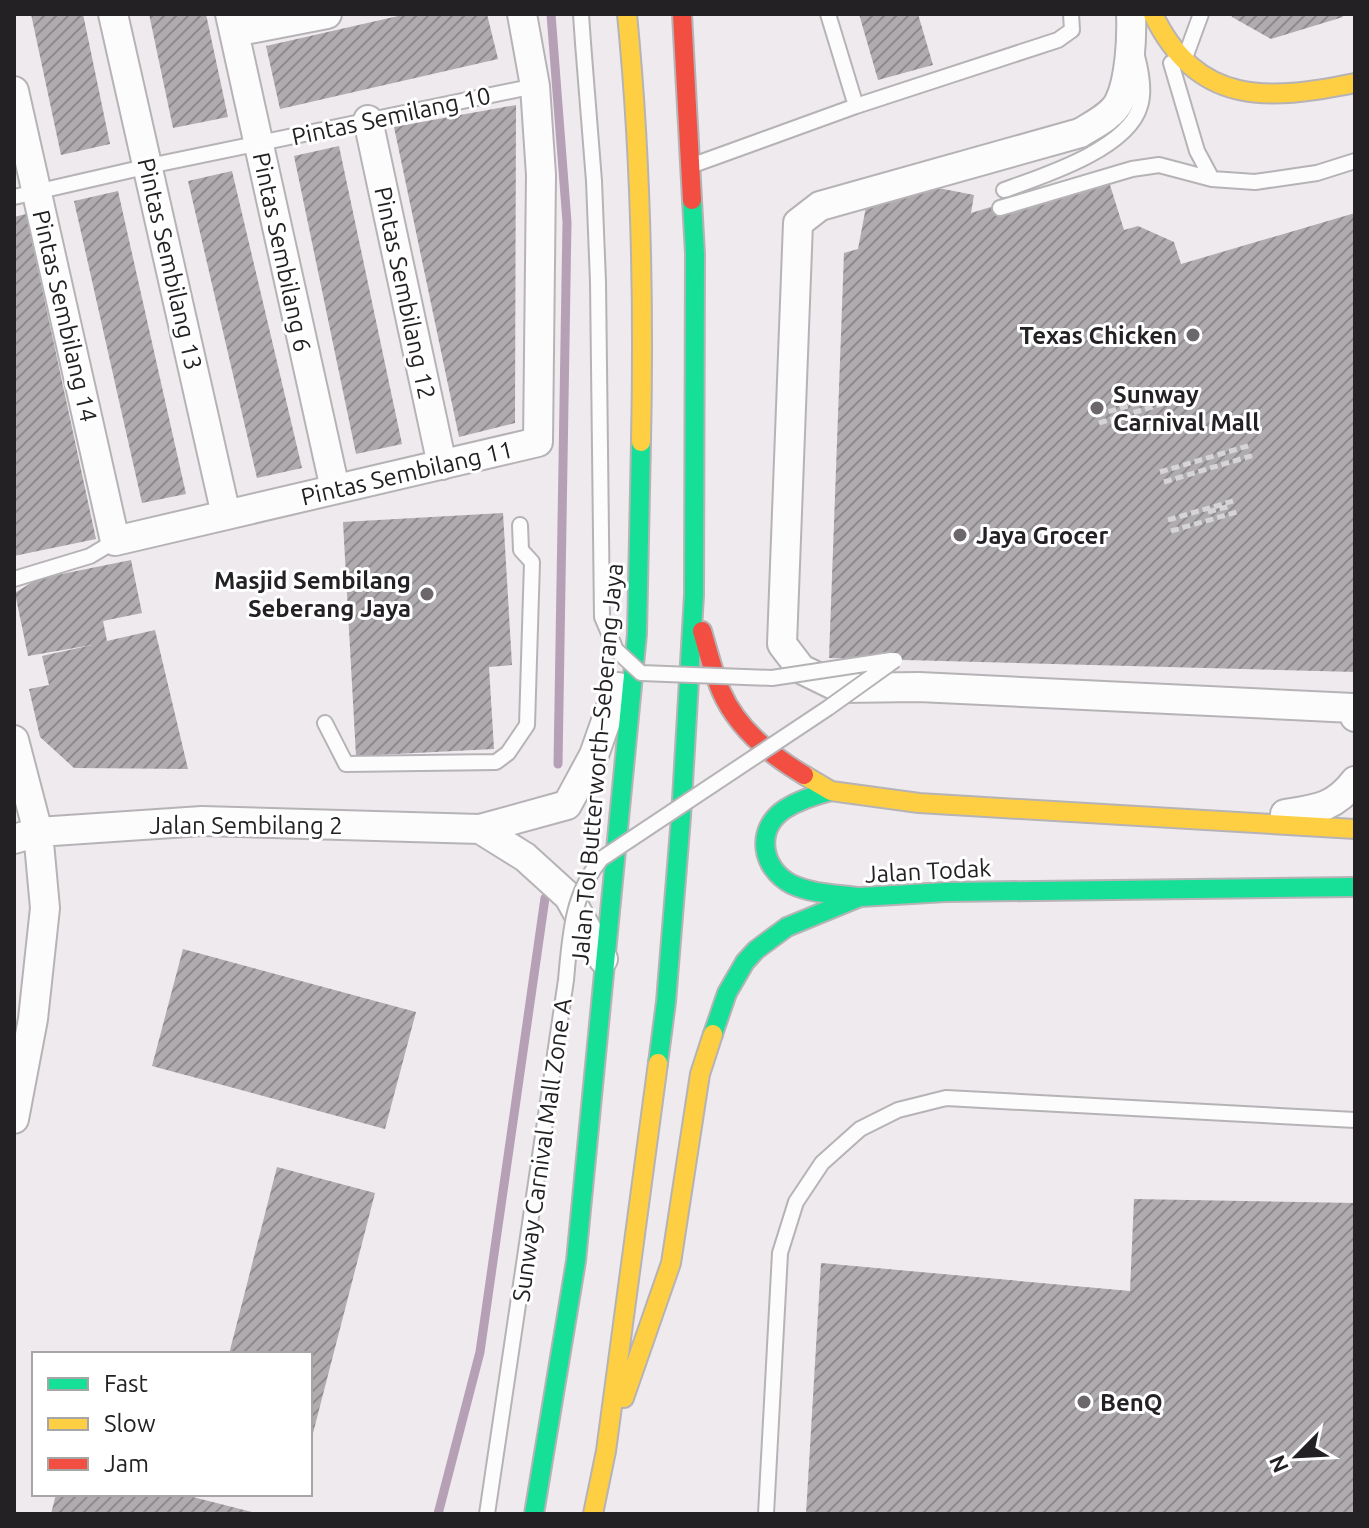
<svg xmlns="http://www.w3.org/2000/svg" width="1369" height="1528" viewBox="0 0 1369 1528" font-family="Ubuntu,sans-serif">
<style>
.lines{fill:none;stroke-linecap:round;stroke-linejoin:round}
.stream{stroke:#b6a0b6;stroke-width:9}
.building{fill:url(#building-hatch)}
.lane-casing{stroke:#b6b3b6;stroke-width:18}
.street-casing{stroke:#b6b3b6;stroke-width:32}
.fast-casing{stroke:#b6b3b6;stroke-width:22}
.slow-casing{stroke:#b6b3b6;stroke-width:22}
.jam-casing{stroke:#b6b3b6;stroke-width:22}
.path{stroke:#d5d5d5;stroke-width:5;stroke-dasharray:8 4;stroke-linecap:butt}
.lane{stroke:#fcfcfc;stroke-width:14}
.street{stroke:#fcfcfc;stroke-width:28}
.fast{stroke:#16e098;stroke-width:18}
.slow{stroke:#ffcf43;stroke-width:18}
.jam{stroke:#f24e42;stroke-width:18}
.lane-bridge-casing{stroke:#b6b3b6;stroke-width:18;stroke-linecap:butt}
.lane-bridge{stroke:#fcfcfc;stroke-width:14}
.poi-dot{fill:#6b676b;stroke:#fff;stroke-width:3}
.labels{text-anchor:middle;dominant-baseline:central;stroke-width:6;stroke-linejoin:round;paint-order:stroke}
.street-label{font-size:24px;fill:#242124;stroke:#fff}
.poi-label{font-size:24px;font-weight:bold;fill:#242124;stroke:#fff;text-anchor:start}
</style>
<defs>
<pattern id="building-hatch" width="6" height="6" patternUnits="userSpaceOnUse" patternTransform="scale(2)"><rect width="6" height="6" fill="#afabaf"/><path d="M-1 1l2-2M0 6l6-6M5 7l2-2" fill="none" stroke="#8e8b8e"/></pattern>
</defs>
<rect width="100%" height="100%" fill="#eeeaee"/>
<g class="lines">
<path class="stream" d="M551 14 567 222 558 764
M438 1514 480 1352 545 898"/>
</g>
<path class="building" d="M31 14H83L110 144 61 155Z
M149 14H206L228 117 173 128Z
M407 14H487L498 59 280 109 266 46Z
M859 14H918L933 65 878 80Z
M1231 14H1343V17L1271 39 1232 17Z
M516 105 515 423 459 437 394 127Z
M339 146 402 444 356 454 294 156Z
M232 171 302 468 257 478 188 181Z
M1106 172 1124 230 1138 226 1174 242 1181 264 1355 213V672L829 658 844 253 858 249 872 175 974 195 971 213Z
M118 191 186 494 142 503 74 201Z
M26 214 96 539 14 556V217Z
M503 513 512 665 489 667 494 749 356 756 343 522Z
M131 560 142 613 103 621 107 641 155 630 188 769 74 768 40 737 29 689 49 685 42 656 92 645 28 656 15 593 37 579Z
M183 949 416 1012 385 1129 152 1066Z
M277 1167 375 1193 311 1441 310 1354H229Z
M1134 1199 1355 1203V1514H806L821 1263 1130 1291Z
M56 1494H181L256 1513 51 1514Z"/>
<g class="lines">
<defs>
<path id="lane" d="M581 14 583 43
M828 14 856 106
M1186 55 1201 14
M1171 63 1197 151 1212 179
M696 164 856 106 1058 40 1072 30 1071 14
M1004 190C1043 176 1128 149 1140 106 1145 91 1141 71 1137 56
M14 197 149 166 535 86
M1000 208 1132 169 1159 165 1212 179 1255 182 1317 173 1355 161
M14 579 90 556 115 541
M325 723 346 764 496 762 508 753 527 725 532 562 521 550 520 525
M487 1514 495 1460
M766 1514 780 1253 796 1202 822 1163 860 1129 898 1110 946 1098 1355 1120"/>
<path id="street" d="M113 14 226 515
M230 14 335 489
M1131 14C1132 38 1130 80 1119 102 1112 116 1093 125 1080 133L820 206 798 223 782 644 801 669 840 688 919 687 1353 708 1355 717
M234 32 327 14
M14 91 115 541 538 442 541 175 535 86 522 14
M368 120 442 465
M14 740 38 832 45 908 33 1019 14 1119
M1285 814C1317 809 1334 808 1355 781
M480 829 525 857 569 897 603 959
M14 839 38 832 202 821 480 829 567 805 594 755 618 687"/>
<path id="fast" d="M831 791C815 795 799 800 785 809 755 829 761 868 791 884 812 894 836 894 858 897
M713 1034 727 993 745 962 756 950 787 927 860 897 946 892 1355 887
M658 1063 666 1002 681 817 694 595 695 254 692 200
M534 1514 576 1261 637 634 641 442"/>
<path id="slow" d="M627 14C641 156 644 300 641 442
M1153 14C1197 106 1268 101 1355 83
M804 775 831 791 919 803 1355 829
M624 1398 671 1263 700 1074 713 1034
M593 1514 606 1451 658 1063"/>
<path id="jam" d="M682 14 692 200
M702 631C708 651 713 672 721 691 737 728 770 755 804 775"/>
</defs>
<use href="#lane" class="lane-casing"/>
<use href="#street" class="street-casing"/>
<use href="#fast" class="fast-casing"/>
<use href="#slow" class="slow-casing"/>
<use href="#jam" class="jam-casing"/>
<path class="path" d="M1097 415 1162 396
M1099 423 1165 403
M1160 472 1251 445
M1164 482 1254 455
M1208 512 1230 506
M1168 520 1233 501
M1171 531 1237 512"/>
<use href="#lane" class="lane"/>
<use href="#street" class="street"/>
<use href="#fast" class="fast"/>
<use href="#slow" class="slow"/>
<use href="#jam" class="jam"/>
<defs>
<path id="lane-bridge" d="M583 43 594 181 598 282 602 617 616 650 641 673 772 678 891 660
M495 1460 566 980C570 936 572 894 601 859L828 708 895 660"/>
</defs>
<use href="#lane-bridge" class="lane-bridge-casing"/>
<use href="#lane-bridge" class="lane-bridge"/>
</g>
<g class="poi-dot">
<circle cx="1193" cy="335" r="8"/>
<circle cx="1097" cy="408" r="8"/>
<circle cx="960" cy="535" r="8"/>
<circle cx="427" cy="594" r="8"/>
<circle cx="1084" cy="1402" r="8"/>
</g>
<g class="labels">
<g class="street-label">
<text transform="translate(391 116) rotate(-12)">Pintas Semilang 10</text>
<text transform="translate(282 252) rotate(78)">Pintas Sembilang 6</text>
<text transform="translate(170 264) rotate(77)">Pintas Sembilang 13</text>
<text transform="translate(405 293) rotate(78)">Pintas Sembilang 12</text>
<text transform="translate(65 316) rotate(77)">Pintas Sembilang 14</text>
<text transform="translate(407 473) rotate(-13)">Pintas Sembilang 11</text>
<text transform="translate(597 764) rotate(-85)">Jalan Tol Butterworth–Seberang Jaya</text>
<text x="246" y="825">Jalan Sembilang 2</text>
<text transform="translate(928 871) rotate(-3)">Jalan Todak</text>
<text transform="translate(542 1150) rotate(-82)">Sunway Carnival Mall Zone A</text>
</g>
<g class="poi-label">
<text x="1177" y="335" text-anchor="end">Texas Chicken</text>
<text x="1113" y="394">Sunway<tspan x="1113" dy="28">Carnival Mall</tspan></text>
<text x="976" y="535">Jaya Grocer</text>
<text x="411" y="580" text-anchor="end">Masjid Sembilang<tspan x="411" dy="28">Seberang Jaya</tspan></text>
<text x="1100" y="1402">BenQ</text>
</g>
</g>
<rect width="1369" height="1528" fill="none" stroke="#242124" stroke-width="32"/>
<rect x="32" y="1352" width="280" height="144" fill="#ffffff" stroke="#a7a6a7" stroke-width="2"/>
<rect x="48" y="1378" width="40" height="12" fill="#16e098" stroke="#a7a6a7" stroke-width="2"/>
<text x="104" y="1392" font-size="24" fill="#242124">Fast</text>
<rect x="48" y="1418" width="40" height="12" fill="#ffcf43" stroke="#a7a6a7" stroke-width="2"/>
<text x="104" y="1432" font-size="24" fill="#242124">Slow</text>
<rect x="48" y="1458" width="40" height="12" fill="#f24e42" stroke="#a7a6a7" stroke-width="2"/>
<text x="104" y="1472" font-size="24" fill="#242124">Jam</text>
<g transform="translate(1297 1456) rotate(246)" stroke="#ffffff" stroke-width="6" paint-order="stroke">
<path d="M0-6L14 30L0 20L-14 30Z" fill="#242124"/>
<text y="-12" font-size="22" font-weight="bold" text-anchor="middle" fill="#242124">N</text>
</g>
</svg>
